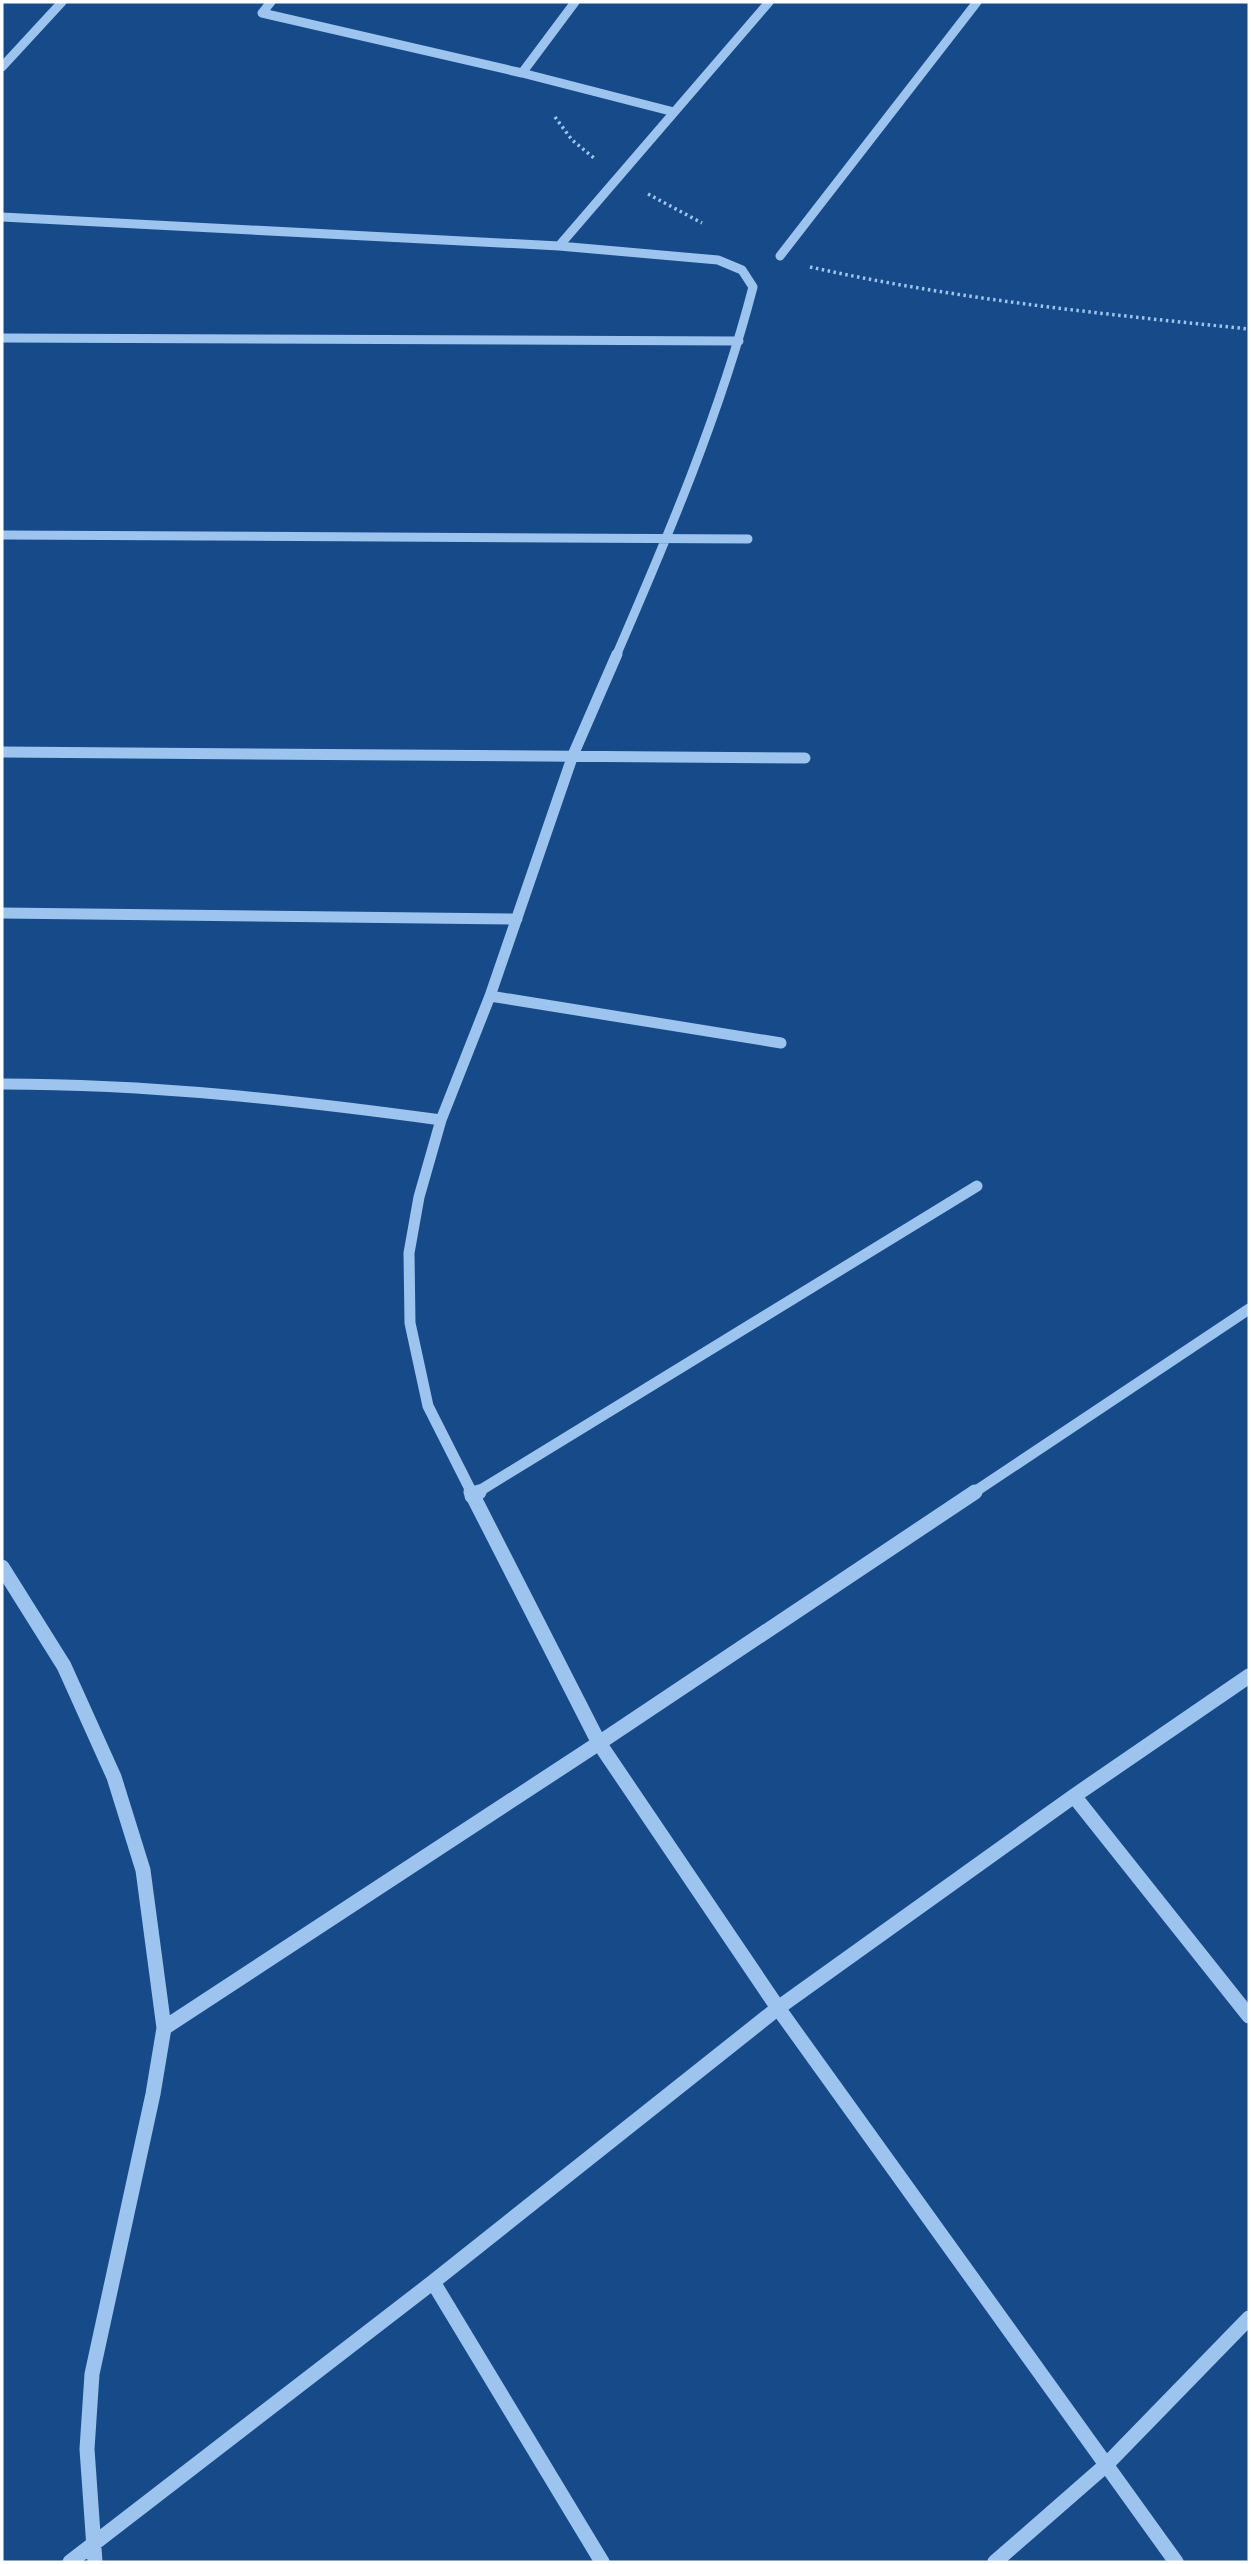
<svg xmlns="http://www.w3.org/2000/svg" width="1251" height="2564" viewBox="0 0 1251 2564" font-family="'DejaVu Sans',sans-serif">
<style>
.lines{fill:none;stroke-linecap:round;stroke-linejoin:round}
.path{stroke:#9cc4ef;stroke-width:3.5;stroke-dasharray:2.5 3.5;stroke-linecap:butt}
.minor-far2{stroke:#9cc4ef;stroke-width:9}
.minor-far1{stroke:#9cc4ef;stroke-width:11}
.minor{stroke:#9cc4ef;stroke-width:15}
</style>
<rect width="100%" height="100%" fill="#164a88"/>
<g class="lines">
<path class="path" d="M555 117 572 140 594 158
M648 194 702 223
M810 267C955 299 1102 314 1249 329"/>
<path class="minor-far2" d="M271 2 262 13 522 73 674 112
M2 67 62 2
M522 73 575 2
M2 217 559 246 718 260 742 270 753 287C720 414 668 536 616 656
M559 246 769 2
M780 256 977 2
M2 338 739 341
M2 535 748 539"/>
<path class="minor-far1" d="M2 752 805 758
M2 913 517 919
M490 996 781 1043
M2 1084C150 1084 295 1100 441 1120
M472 1493 428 1406 410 1323 409 1253 419 1197 441 1120 490 996 573 755 617 654
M476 1493 977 1186
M973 1493 1249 1309"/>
<path class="minor" d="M471 1492 599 1743 778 2008 1176 2562
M472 1496 479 1492
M2 1567 64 1666 114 1777 143 1870 164 2028 153 2094 92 2374 87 2449 95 2562
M1074 1796 1249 2016
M164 2028 599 1743 975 1492
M433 2282 602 2562
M70 2562 433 2282 778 2008 1074 1796 1249 1676
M995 2562 1106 2465 1249 2318"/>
</g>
<rect width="1251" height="2564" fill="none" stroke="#ffffff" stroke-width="7"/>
</svg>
